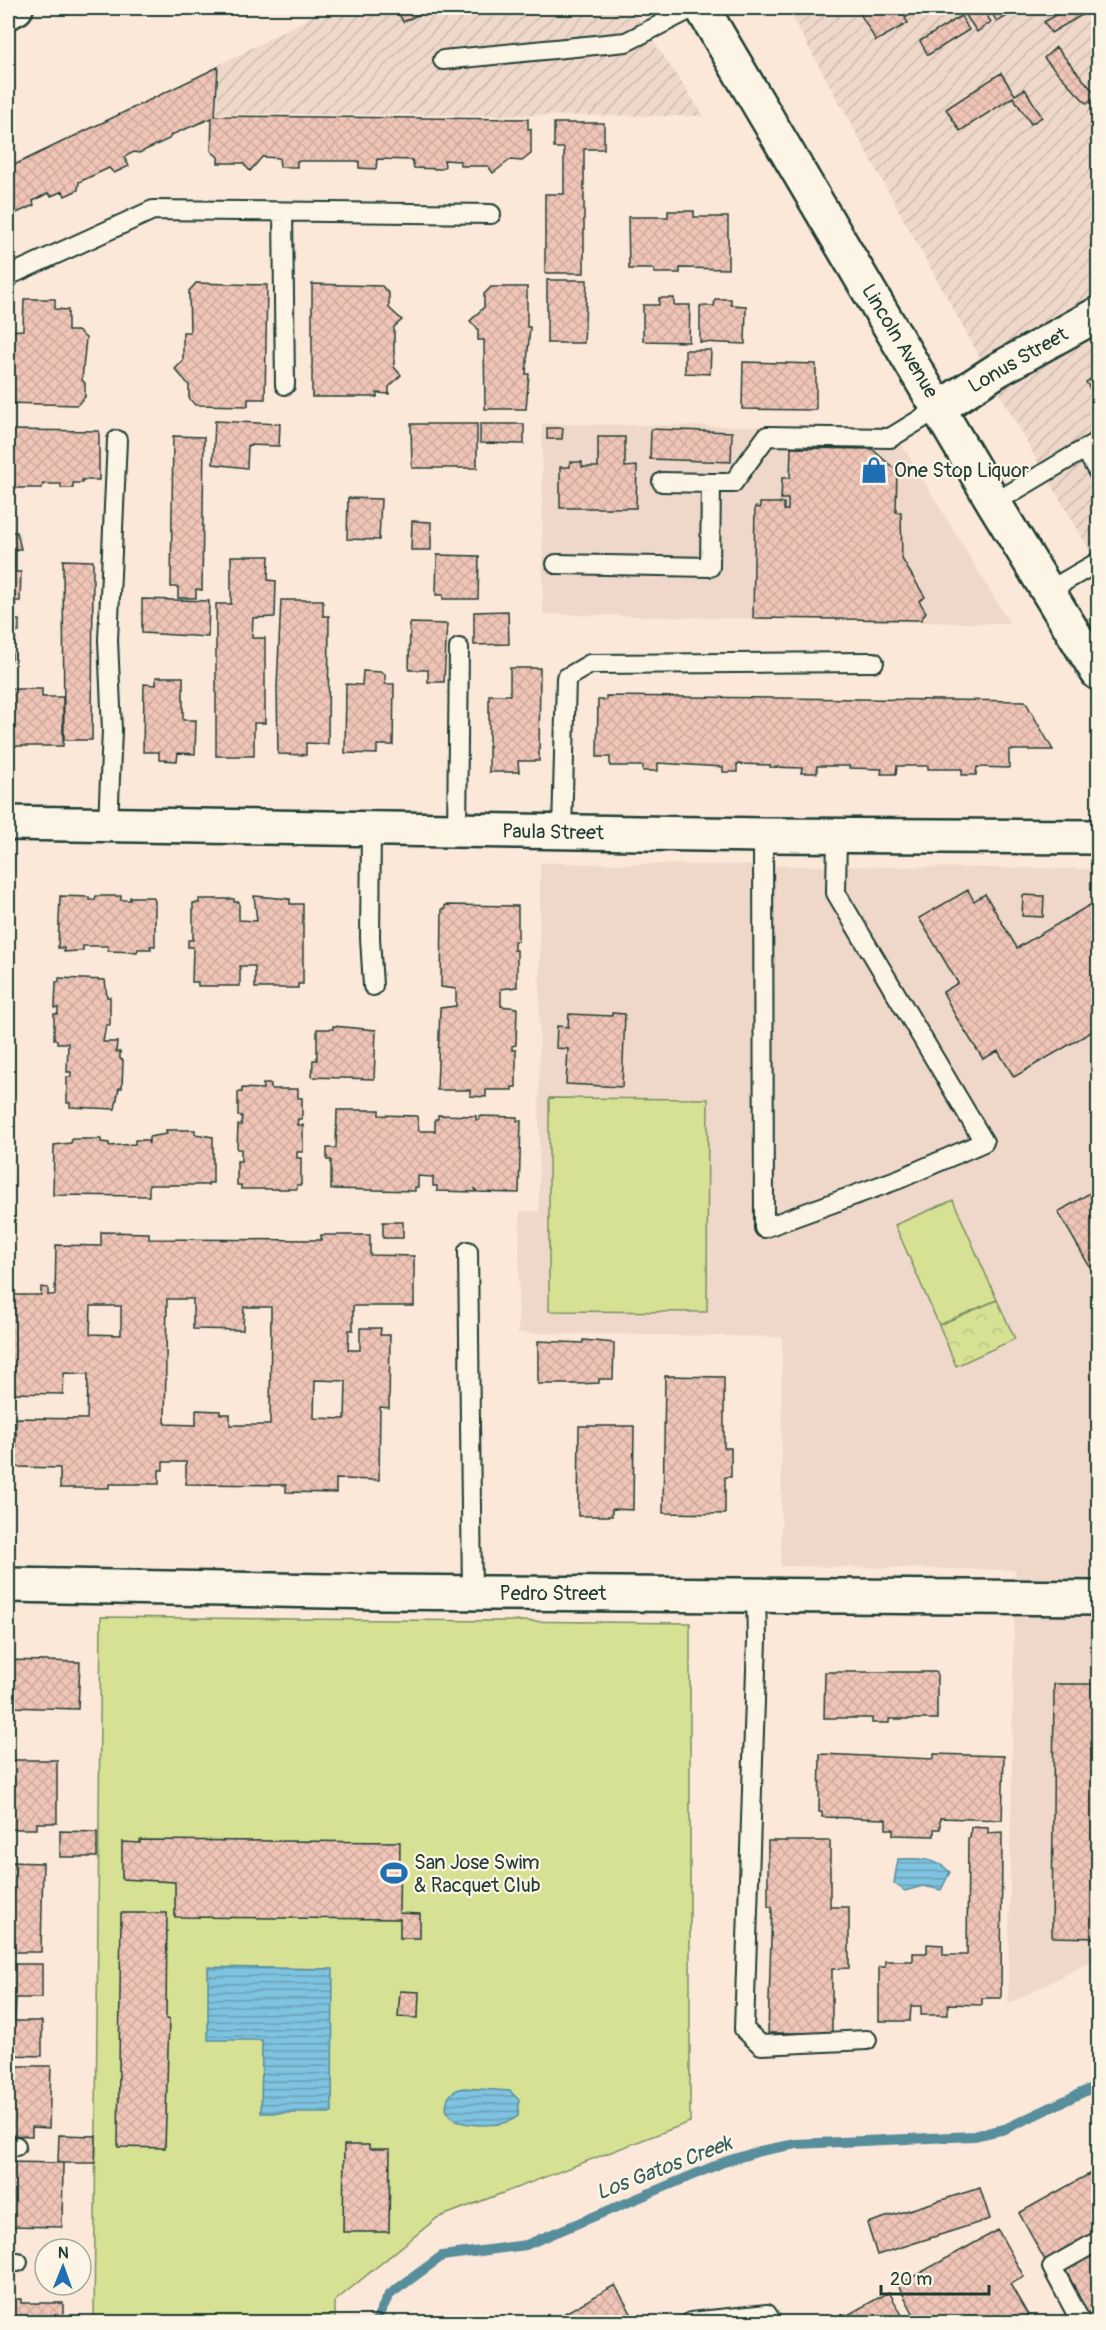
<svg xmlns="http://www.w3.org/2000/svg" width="1106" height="2330" viewBox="0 0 1106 2330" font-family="Pangolin,sans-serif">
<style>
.built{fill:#efd8c9}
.industrial{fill:url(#industrial-furrows)}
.grass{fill:#d6e194;stroke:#7a8f64;stroke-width:1.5}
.park{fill:url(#park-crowns);stroke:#7a8f64;stroke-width:1.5}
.water{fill:url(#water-rules);stroke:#588d9b;stroke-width:1.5}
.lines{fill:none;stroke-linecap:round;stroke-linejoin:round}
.stream{stroke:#588d9b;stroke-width:10}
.building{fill:url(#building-cross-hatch);stroke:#1f3d34;stroke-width:1.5;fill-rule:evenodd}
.lane-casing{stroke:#1f3d34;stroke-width:22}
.street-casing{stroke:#1f3d34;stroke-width:38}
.secondary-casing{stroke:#1f3d34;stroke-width:38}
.highway-casing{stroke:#1f3d34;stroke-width:38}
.lane{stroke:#fcf5e5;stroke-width:18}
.street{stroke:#fcf5e5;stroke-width:33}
.secondary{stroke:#fcf5e5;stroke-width:33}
.highway{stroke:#fcf5e5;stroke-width:33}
.labels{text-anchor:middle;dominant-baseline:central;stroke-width:4.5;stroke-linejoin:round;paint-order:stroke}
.street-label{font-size:20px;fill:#1f3d34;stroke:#fcf5e5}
.poi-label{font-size:20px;fill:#1f3d34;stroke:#fcf5e5;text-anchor:start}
.water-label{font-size:21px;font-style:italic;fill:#375e5f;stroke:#fcf5e5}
</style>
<defs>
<pattern id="industrial-furrows" width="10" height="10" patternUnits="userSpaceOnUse" patternTransform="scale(1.5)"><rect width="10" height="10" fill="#efd8c9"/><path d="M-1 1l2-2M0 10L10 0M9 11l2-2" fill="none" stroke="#ccbaad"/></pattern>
<pattern id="park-crowns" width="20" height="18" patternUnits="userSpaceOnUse" patternTransform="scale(1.5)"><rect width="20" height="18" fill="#d6e194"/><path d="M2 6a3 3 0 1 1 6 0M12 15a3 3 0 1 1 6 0" fill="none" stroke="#b7c280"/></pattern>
<pattern id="water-rules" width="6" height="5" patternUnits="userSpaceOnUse" patternTransform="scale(1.5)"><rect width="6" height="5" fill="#7ec3df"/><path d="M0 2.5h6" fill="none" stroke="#67a0b6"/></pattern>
<pattern id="building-cross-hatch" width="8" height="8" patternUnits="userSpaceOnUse" patternTransform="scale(1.5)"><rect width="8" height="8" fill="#f0c5b7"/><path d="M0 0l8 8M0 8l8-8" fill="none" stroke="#cdaa9e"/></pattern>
</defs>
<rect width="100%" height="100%" fill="#fbe8d9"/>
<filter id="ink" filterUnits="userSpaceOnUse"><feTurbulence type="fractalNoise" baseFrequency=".0167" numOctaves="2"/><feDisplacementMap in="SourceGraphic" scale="12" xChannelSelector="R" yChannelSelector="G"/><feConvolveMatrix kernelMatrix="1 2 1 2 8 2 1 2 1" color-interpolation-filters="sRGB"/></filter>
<g filter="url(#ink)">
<path class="built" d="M542 424 892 428 1010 624 543 614Z
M540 863 1098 869V1958L1008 2004 1015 1570 781 1566 782 1337 518 1333 520 1211H539Z"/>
<path class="industrial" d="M328 8H631L704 116 217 114 219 65Z
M787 8H1098V564L1030 448Z"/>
<path class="grass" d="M549 1098 708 1099 707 1312 549 1311Z
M953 1200 997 1300 939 1325 895 1225Z
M101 1617 690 1623V2122L437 2218 335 2301V2322H94Z"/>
<path class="park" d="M997 1300 1015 1339 956 1366 939 1325Z"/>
<path class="water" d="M898 1859C918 1858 936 1858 950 1872L941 1890 923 1886 905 1891 894 1883Z
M208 1967 333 1969 332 2113H261L262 2040H208Z
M464 2088 510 2091 519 2100 518 2116C504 2128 473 2126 456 2121L447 2112C444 2099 451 2090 464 2088Z"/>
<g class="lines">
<path class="stream" d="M375 2322 389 2295 442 2256 526 2245 724 2162 760 2151 796 2144 974 2136 1005 2129 1098 2085"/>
</g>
<path class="building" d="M396 8H432L403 22Z
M857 8H923L905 18 908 23 876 41Z
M961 8H982L991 22 977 32Z
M989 8H1009L1006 10 1009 15 997 22Z
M1068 8H1094L1051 33 1044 22Z
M961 16 969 30 928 55 920 41Z
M1056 47 1097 96 1087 104 1044 58Z
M218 67 215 116 528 119V129H531V154L522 161 510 160 493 173 488 166H460V161L444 160 445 166 441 169 414 168 412 160 377 159 376 169 359 168V161H297V167H280L279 158 262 157 250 171 243 163H218V157L211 151 212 118 171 135 169 139 139 153 134 152 124 157 129 166 114 173 109 168 79 182 78 190 65 196 63 191 51 196 48 193 33 201 34 205 10 216 8 228V168Z
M1001 73 1015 95 1025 89 1042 117 1031 124 1013 97 960 131 946 109Z
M554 123H604V149H584V273H545V194H564V148H554Z
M668 211H694V217H728V269L680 268V273H654V269H629L628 217H668Z
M547 280H587L584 343H547Z
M196 283 267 285 265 399H248V406L195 405 189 398V385L175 369 183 361V332H190L189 291Z
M312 284 382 286 389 294V308L402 320 394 327V367L401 375 389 387V394L377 393V397H312Z
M491 287H527V327H530L526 374H529L526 409H485L484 340H478V329L470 321 484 307V294Z
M659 298H674V305H690L689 342 643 341V305H659Z
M24 299H55V309L68 310V331H78L86 338 82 380 85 383V397L77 405 8 403V331L23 330Z
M715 299H731V305L746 306 745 344 700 342V306H714Z
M685 350H711L710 374 685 373Z
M743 362 816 364V410L742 409Z
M1098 374V402L1086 382Z
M215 421 280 424 279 446 248 445 247 468 213 464Z
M411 424H477V468H412Z
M480 424H524V444L480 443Z
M547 428H563L562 439H547Z
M651 429 732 432 731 462 650 459Z
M8 430 99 431V480H82V483H73V488H61V484H43L42 488H14V483H8Z
M173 436 204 437 202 590 196 589V598H178V587H171Z
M598 437H625V467L637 466 636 508H560V467H570V462H582V467H598Z
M791 448 872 449 897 471 896 512H901L902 559 925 597 919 601 926 612 921 620 753 618 755 507 760 508V503H784V510H788V499H781L782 478H790Z
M348 498 381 499 379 540 347 539Z
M8 514H12V532H17L21 549H16V572H21L20 601H15V620H19V632H15V641H12V659H8Z
M412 521 431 522V550H411Z
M437 555 479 556 478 599H443V595H436Z
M231 556H269L268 580 276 581 275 617 253 618 252 638H265V723H254V756H216V604H231Z
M63 560 93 561 92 740H64Z
M142 599 209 601 208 637 142 633Z
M281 600H323V616H329L328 744 306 743V755L278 754 277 686Z
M508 611 509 644 474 645V612Z
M410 623 447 624 444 682H428V670H409Z
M510 668H540L539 761H518L519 772H489V695H510Z
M363 671 381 672 385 674V684H394L393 745H377V754L345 753 346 684 362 685Z
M156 677H183V720H196L195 754 178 753 177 761 159 760V752H143L144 684 156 685Z
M9 689H42V697H63V746H8Z
M606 696 1025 701 1053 750H1009V768L977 767 976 775H962V769H928V766H897L896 774H881L882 769 849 768V766H817V773H801L802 768 770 767V765L737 764V772H723V767L658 763V771H643V766H610V757H597L598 700H606Z
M968 890 974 901 985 894 1017 948 1098 900V1028L1014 1077 998 1051 983 1059 956 1017 943 992 958 983 919 918Z
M1023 895 1044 896 1043 917 1022 916Z
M60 896 89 897V900H95L96 896H121V900H130V897H153L155 901V946H150L151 949H138L137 952 108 951V946H83V950L78 951 64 952V948H58Z
M254 896 290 899V904H303V984H298V988H255V966H240V986H198V982H192L193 947H188V940H193V903H199V899H234V902H239V920L257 921Z
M445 905 518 906V941H514V950H517V987L501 989V1006L517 1008 516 1045 512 1046V1050H516V1087H512V1090H486V1097L470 1096V1090H437L440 1008 456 1006V989L441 987 442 909H445Z
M59 978 105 980 107 997H110V1025H106L103 1042H117L116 1052H120V1059L123 1060 122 1088H119L115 1109 70 1107V1103H67V1077H71V1072H67L68 1043H57V1040L54 1039V1014H58V1008H55L56 982H59Z
M612 1013 625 1014 622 1087 566 1084 568 1049 556 1048 557 1026 568 1027 569 1014 612 1016Z
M333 1026 376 1030 374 1079 312 1077 313 1060H317V1029H333Z
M263 1084H271V1089H298V1098H302V1119H298L297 1125H303V1152H297V1158H301V1185H297V1189H241V1185H237V1161H241V1149H237L238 1125H241L242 1116H238V1092H242V1088L263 1089Z
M337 1110H379V1115L417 1116 419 1131H435V1119H438V1115L476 1116V1120H479V1116L517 1117V1121H521L519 1193 477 1192 475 1189V1192L437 1191V1186H433V1177L418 1176V1187H415V1191L331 1189V1160H327V1148H336Z
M166 1130H195V1134L213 1137V1183H208V1185H149V1196L53 1195 54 1145 71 1143 72 1139H101V1142L109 1143V1146L135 1144V1140H147L149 1144V1137L167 1134Z
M1098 1188V1281L1058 1212Z
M383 1222H403V1238H383Z
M101 1232 149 1233V1239L321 1240V1235H370V1255L414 1256V1306H353V1330H349L348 1350H360V1328H381L380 1335H390L389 1408 380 1407 379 1480 336 1479V1493L286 1492V1485L186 1484V1462H163V1470H159V1484H109V1488H60V1468L16 1467V1418L87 1419 88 1374 64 1373 63 1394 8 1393V1295H41V1287L48 1288V1295H55L56 1245 101 1246ZM167 1299H193V1329L243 1330 244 1307H271L270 1425H230V1414H220V1411L196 1410V1425L165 1424ZM91 1306H121V1335L90 1334ZM315 1380 346 1381 345 1419 314 1418Z
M583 1340 614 1343 613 1379H599V1383L579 1384H538V1341L583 1343Z
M665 1376 724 1377V1448H731V1477H725V1514L663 1513Z
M579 1426H634L633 1510 612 1509V1516H578Z
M8 1660 80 1662 78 1709 8 1707Z
M825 1672H937V1719H889V1723H872V1718H824Z
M1054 1684H1098V1938L1052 1937Z
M820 1754 934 1759V1754L1004 1756 1002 1820 940 1818V1829H934V1836L893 1835V1829H886V1819L822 1817V1812H819Z
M8 1760H57V1823H37V1829H8Z
M971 1827 988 1828V1833L1002 1832 1001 1998H982V2005L948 2004V2015H921V2006H911L910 2021H879V1967H885V1961H913V1953H927V1944L943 1945V1955H967L968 1838H970Z
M60 1831 97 1832V1857H60Z
M140 1840 400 1842 399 1913 420 1914V1938H400V1919L175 1917V1882L122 1879V1842L140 1843Z
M768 1841H830V1907H849V1968L832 1969V2033H768L772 1907H768Z
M8 1862 43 1863 41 1952H8Z
M121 1913H167L166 2019H169L165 2148 118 2147Z
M8 1964H42V1998H16L15 2021H42V2056L8 2055Z
M400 1991 419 1992 418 2018 398 2017Z
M8 2066H51L49 2128 32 2127V2136L8 2135Z
M59 2135 96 2136 95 2163H58Z
M344 2145H369V2149H390L389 2232H343Z
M8 2162 63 2163 62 2227 8 2226Z
M1098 2169V2235L1047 2264 1019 2213Z
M980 2188 990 2219 877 2255 867 2223Z
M998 2230 1024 2277 1010 2284 1032 2322H918L898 2285Z
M1098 2251V2322H1085L1068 2292 1075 2288 1065 2269Z
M615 2285 636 2322H567L563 2314Z
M889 2292 906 2322H835Z
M8 2299H21V2303H63V2322H8Z"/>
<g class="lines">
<defs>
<path id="lane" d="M443 60 626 42 693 8
M283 212 285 385
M8 276 153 210 491 214
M1085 449 1098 472
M662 482 711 483
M994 503 1098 441
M556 564 710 567 711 483H733L767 436 890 438 939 408
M1048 591 1098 562
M108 825 112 730 108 640 117 440
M371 829 370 938 373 986
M457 831 459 648
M562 832 566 678 590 664 874 662
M763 835 764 1228 899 1179 984 1142 836 893 837 835
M468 1251 472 1593
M756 1594 757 1640 744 2029 761 2045 867 2040
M8 2146H16
M8 2262H18
M691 2322 767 2314 772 2322
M1081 2322 1052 2267 1098 2241"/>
<path id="street" d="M939 408 999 369 1098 314
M8 823 763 835 1098 837"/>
<path id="secondary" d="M702 8 994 503 1098 673
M8 1585 382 1592 1098 1598"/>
<path id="highway" d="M8 12 16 8"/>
</defs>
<use href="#lane" class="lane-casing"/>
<use href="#street" class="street-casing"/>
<use href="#secondary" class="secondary-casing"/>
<use href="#highway" class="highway-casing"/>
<use href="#lane" class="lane"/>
<use href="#street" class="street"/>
<use href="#secondary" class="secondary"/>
<use href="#highway" class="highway"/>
</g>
</g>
<defs>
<symbol id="shop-bare" viewBox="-9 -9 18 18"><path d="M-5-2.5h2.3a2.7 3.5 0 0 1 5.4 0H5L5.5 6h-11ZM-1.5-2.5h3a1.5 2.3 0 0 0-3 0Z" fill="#1f6fb2" stroke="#fcf5e5" stroke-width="2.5" paint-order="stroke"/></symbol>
<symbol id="stadium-bare" viewBox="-9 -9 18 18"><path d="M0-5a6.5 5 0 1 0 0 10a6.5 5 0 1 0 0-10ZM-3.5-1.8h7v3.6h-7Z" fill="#1f6fb2" stroke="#fcf5e5" stroke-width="2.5" paint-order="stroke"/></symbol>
</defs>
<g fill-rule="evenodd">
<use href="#shop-bare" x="855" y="451" width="38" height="38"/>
<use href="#stadium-bare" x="375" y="1854" width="38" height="38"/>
</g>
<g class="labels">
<g class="street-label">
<text transform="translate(900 341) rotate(59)">Lincoln Avenue</text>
<text transform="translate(1018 360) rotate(-30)">Lonus Street</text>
<text transform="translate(553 832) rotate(1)">Paula Street</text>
<text x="553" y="1593">Pedro Street</text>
</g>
<g class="poi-label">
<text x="894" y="470">One Stop Liquor</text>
<text x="414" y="1862">San Jose Swim<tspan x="414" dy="23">&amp; Racquet Club</tspan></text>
</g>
<g class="water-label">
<text transform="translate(664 2168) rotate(-21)">Los Gatos Creek</text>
</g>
</g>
<rect width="1106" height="2330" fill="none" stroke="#fcf5e5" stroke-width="30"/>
<rect x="15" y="15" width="1076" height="2300" fill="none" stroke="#1f3d34" stroke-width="2" filter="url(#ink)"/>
<g transform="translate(63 2267) rotate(1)"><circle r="28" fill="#fcf5e5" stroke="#a4ab9e" stroke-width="1.5"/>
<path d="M0-4.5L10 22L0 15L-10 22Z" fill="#1f6fb2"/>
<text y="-9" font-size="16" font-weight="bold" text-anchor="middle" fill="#1f3d34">N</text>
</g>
<path d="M881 2285v9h108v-9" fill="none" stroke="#1f3d34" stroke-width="3"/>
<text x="890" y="2285" font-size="18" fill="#1f3d34" stroke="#fcf5e5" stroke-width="4.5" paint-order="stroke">20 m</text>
</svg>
